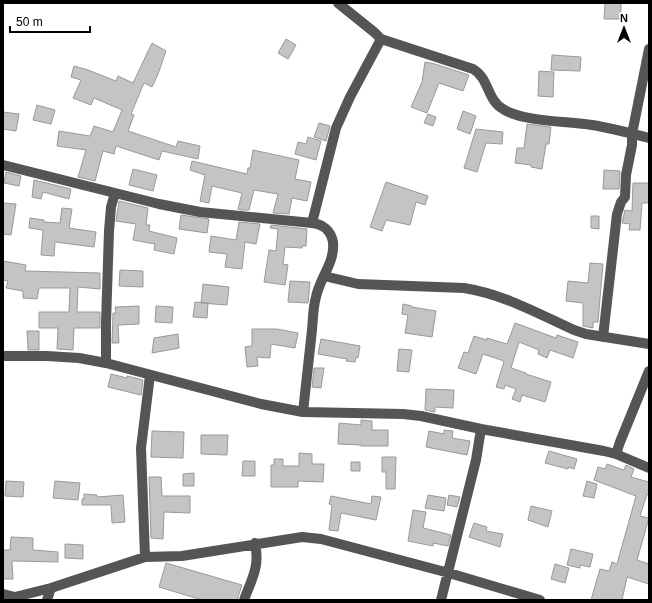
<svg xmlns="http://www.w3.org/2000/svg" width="652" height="603" viewBox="0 0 652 603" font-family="Helvetica,sans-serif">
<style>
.building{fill:#c4c4c4;stroke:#999}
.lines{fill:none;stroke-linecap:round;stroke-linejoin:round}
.minor{stroke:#555;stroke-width:10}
</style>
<rect width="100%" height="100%" fill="#fff"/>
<path class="building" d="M605 3H621V19H604Z
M286 39 296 45 288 59 278 53Z
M152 43 166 51 158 74 152 87 144 83 131 114 134 115 128 131 176 147 178 141 200 146 198 159 162 151 159 160 116 146 114 154 103 151 95 181 78 177 86 150 57 146 59 131 90 136 94 126 113 132 122 110 94 98 91 105 73 98 81 80 71 77 74 66 88 70 116 81 118 76 133 83Z
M552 55 581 57 580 71 551 70Z
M425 62 435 64 469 75 463 91 439 83 427 113 411 107 422 82Z
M539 71 554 72 553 97 538 96Z
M37 105 55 110 51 124 33 120Z
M463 111 476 116 470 134 457 129Z
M3 112 19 114 16 131 3 129Z
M428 114 436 117 433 126 424 123Z
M319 123 330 126 326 141 314 137Z
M527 124 551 127 549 144H546L542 169 531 167V165L515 163 517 148H524Z
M476 129 503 132 502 144 486 143 477 172 464 168Z
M308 137 321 141 316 160 295 154 298 142 306 144Z
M253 150 299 160 295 179 311 182 307 201 292 198 289 214 273 213 278 194 254 190 249 210H242L238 209 242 193 212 186 209 203 200 201 205 175 190 170 192 161 247 174 248 168H250Z
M133 169 157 175 153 191 129 185Z
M604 170 620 171 619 189H603Z
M6 172 21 176 19 186 4 183Z
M34 180 71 189 69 199 43 192 41 199 32 197Z
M386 182 428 196 425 205 416 202 410 225 386 220 382 231 370 227Z
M633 183H649V203H642L640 230H629L630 224 622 223 625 210 632 211Z
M119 201 148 208 146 225H150L149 231 177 238 174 254 154 250 155 244 133 240 136 224 116 221Z
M3 203 16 204 11 235 3 234Z
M62 208 72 209 69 228 96 232 94 247 55 242 54 256 41 255 43 230 29 228 30 218 44 220V222L60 223Z
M181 215 209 219 207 233 179 229Z
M591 216H599V229L591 228Z
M239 222 260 224 256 244 245 242 242 269 225 267 227 254 209 252 211 236 236 240Z
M271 225 307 229 306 246H302V248L285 247 283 264 288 265 285 285 264 282 269 250 276 251 278 229 270 228Z
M3 261 26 265 25 271 100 273V289L78 287 77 312H100V328H74L73 350 57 349 58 328H39V312H69L70 288H39L37 299 23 298V291L6 288 8 281 3 280Z
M590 263 603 264 598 322H593V328L583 326V303L566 301 568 281 588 283Z
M120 270 143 271V287L119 286Z
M290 281 310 282 308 303 288 302Z
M203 284 229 287 227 305 201 303Z
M195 302 208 303 207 318 193 317Z
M403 304 412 306V307L436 311 432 337 405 333 408 315 402 314Z
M139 306V324L118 325 119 343H112L113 313H116L115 307Z
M156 306 173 307 172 323 155 322Z
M515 323 556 338 557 335 578 342 573 358 550 350 547 358 538 354 539 350 519 342 511 368 526 373V374L551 382 545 402 522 395 520 402 512 399 516 389 505 385 504 389 496 387 504 362 501 360 483 354 476 374 458 368 464 352 468 353 474 336 487 340V338L507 344Z
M252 329H277L298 333 295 348 271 344 270 358 257 357 258 366 247 367 245 347 252 346Z
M27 331H39V350H28Z
M178 334 179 348 152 353 154 338Z
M321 339 360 346 358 358 356 357 355 362 346 361 347 359 318 354Z
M399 349 412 350 409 372 397 371Z
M314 368H324L321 388 312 387Z
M111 374 127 378V376L143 380 141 395 108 387Z
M426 389 454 390 453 408 435 407V412L425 410Z
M361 420 372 421V430H388V446H361V445L338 444 339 423 361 425Z
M444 430 453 431 452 438 470 441 467 455 426 447 429 431 444 434Z
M152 431 184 432 183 458 151 457Z
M201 435H228L227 455 201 454Z
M549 451 577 459 574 469 569 467 568 469 545 463Z
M299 453 312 454V464H324L323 482 298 481V487H271V465H274V459H283V466H299Z
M382 457H396L395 489H386V472H382Z
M243 461H255V476H242Z
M351 462H360V471H351Z
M607 464 624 470 626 465 634 469 631 477 649 482V495L647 494 640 516 649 518 637 560 649 564V584L627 577 622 600H591L600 569 609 571 612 562 617 564 636 496 594 480 598 467 605 469Z
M194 473V486H183V474Z
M149 477H161L162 496H190V513L164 512 163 539 151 538Z
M6 481 24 482 23 497 5 496Z
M55 481 80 483 78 500 53 498Z
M587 481 597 484 594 498 583 496Z
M84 494 97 495V497L123 495 125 522 112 523 111 505H82V499H84Z
M428 495 446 498 444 511 425 508Z
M449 495 460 497 457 507 447 505Z
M331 496 371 504 372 496 381 497 376 520 341 513 338 531 329 530 332 505 329 504Z
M531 506 552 511 548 527 528 520Z
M413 510 426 512 423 528 451 535 448 546 433 543V546L408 541Z
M474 523 487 527 486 531 503 534 500 547 469 537Z
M11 537 33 538V550L58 552V562L12 561 13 579H3V550H10Z
M65 544 83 545V559L65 558Z
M571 549 593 554 590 567 580 565V568L567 565Z
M166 563 242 585 237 600H202L159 587Z
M555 564 569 568 565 583 551 579Z"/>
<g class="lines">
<path class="minor" d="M338 3 374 32 381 39 473 69C489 78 487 100 503 109 523 122 568 121 592 125 611 128 630 133 649 138
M3 165 159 204 200 212 312 223C323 224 331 231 333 242 335 263 320 277 316 297 313 307 313 319 312 330 309 357 306 385 303 412
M312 223 336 128 350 97 381 39
M324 276 358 284 464 288C503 294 539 314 574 330L586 334 649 344
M603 337 617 214 621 202 625 197 626 175 632 145V134L649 49
M3 356H47L79 358 106 363 261 404 303 412 403 414 421 416 481 429 604 451 616 454 649 468
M106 363V323L109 231 111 207 115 193
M616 454 620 442 649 371
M145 557 141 448 150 375
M3 594 15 597 51 588 145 557 182 556 302 537 321 539 449 573 540 600
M47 600 51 588
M244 600C252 578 260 567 255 543
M441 600 476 460 481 429"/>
</g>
<rect width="652" height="603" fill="none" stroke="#000000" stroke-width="8"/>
<g transform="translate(624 28)" stroke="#ffffff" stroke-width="3" paint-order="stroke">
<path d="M0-3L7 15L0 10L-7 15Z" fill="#000000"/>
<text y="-6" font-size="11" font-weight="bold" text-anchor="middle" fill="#000000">N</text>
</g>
<path d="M10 26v6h80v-6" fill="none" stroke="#000000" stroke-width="2"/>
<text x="16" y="26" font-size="12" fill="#000000" stroke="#ffffff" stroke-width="3" paint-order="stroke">50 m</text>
</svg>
